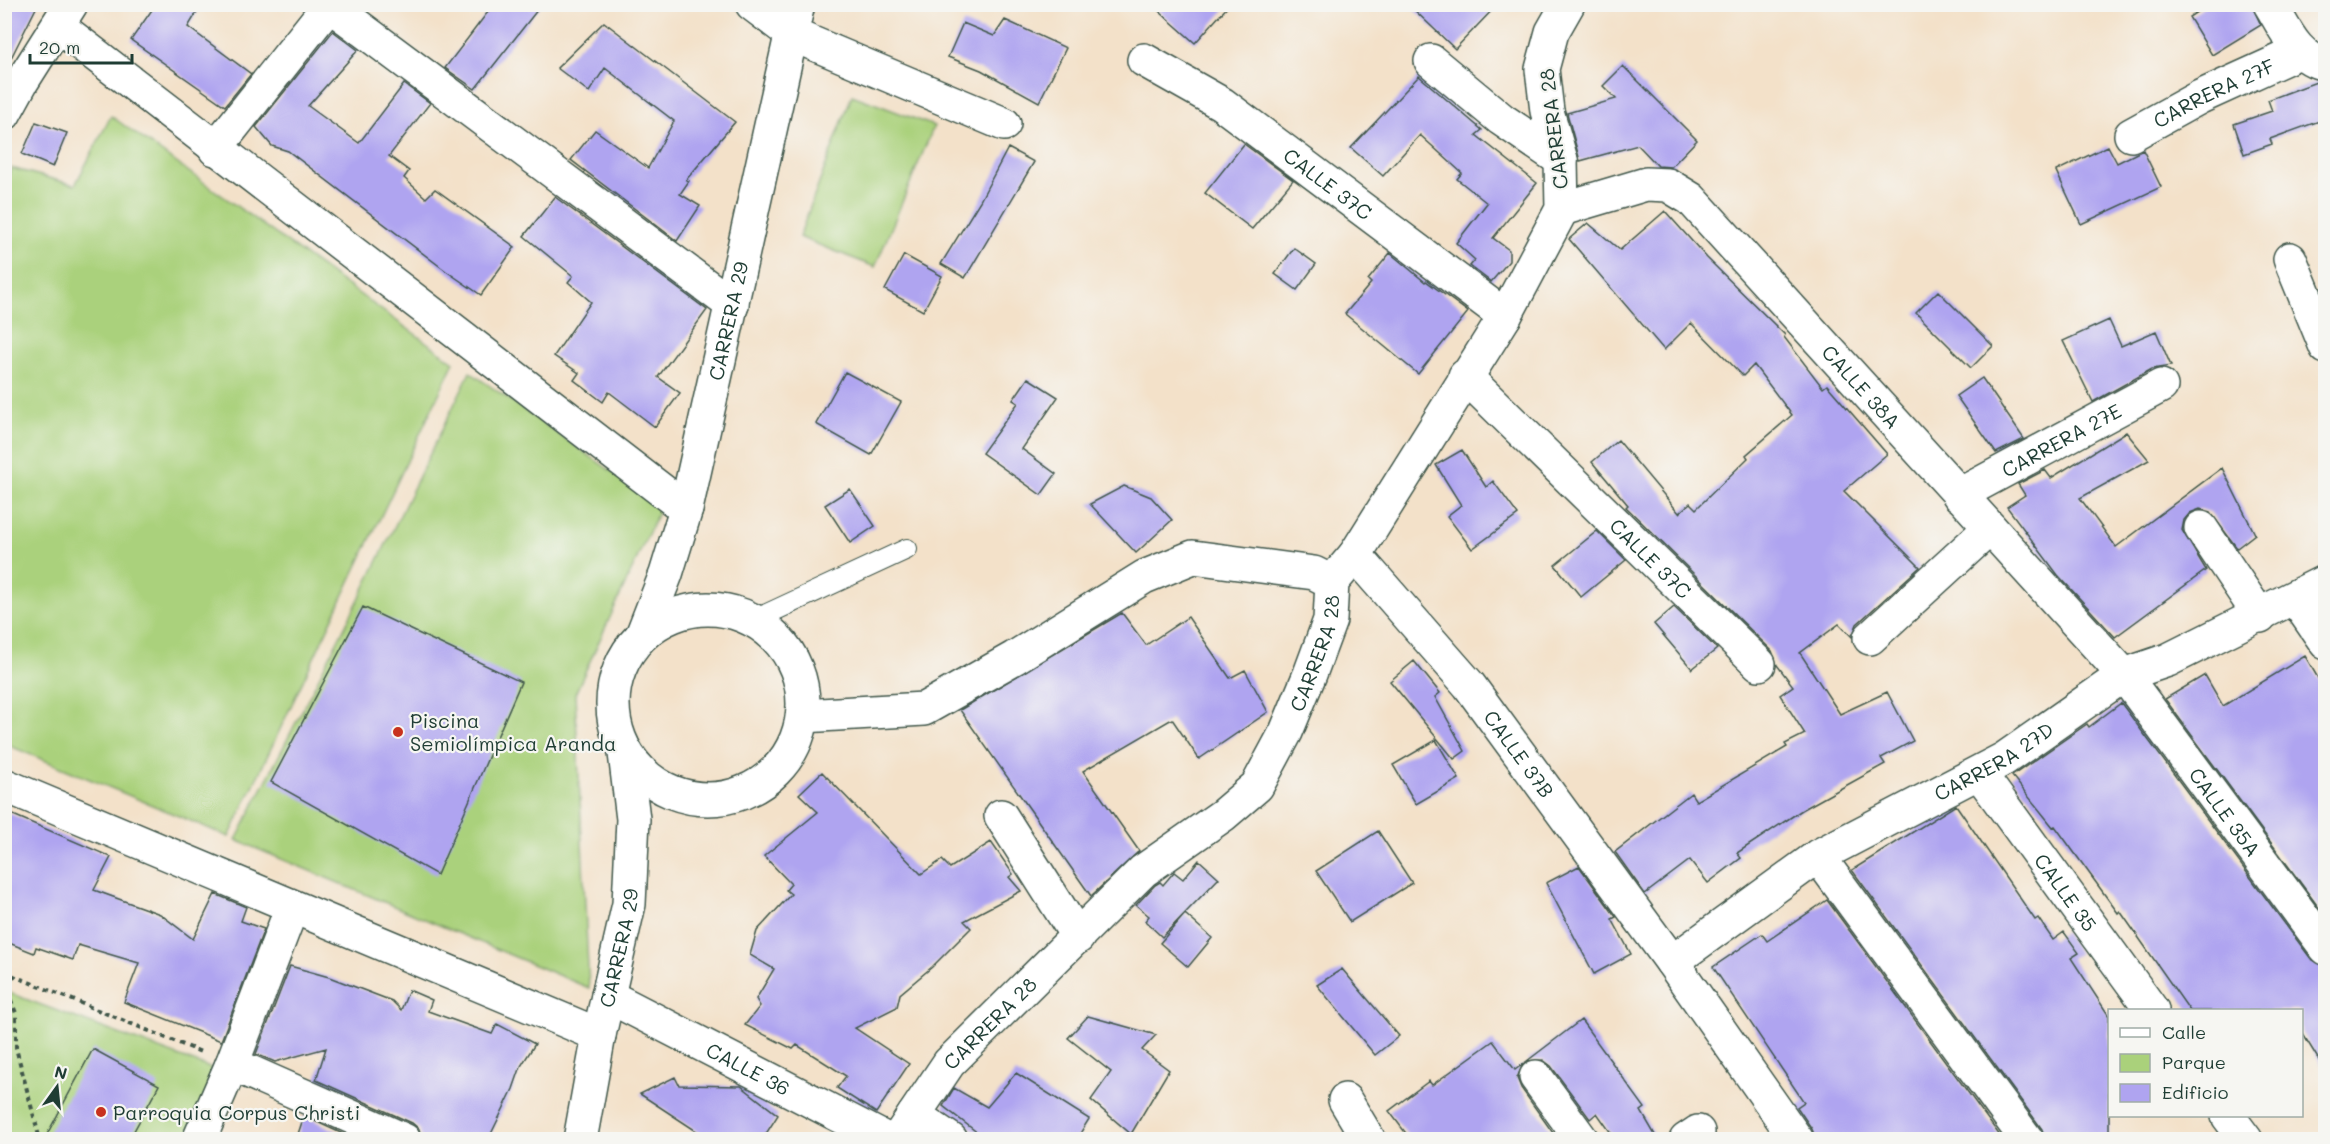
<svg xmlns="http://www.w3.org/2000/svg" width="2330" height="1144" viewBox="0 0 2330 1144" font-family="Mali,sans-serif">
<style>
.green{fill:#aad17b;stroke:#648758;stroke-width:1.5}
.building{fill:#afa4f0}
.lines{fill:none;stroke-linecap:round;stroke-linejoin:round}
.service-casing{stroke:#3f564a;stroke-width:22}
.minor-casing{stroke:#3f564a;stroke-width:36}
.tertiary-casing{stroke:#3f564a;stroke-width:36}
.path{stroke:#3f564a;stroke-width:4;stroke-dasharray:4.5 4.5;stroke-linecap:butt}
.service{stroke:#fff;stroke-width:20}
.minor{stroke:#fff;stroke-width:33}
.tertiary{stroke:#fff;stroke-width:33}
.poi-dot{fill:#c8321e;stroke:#f6f6f2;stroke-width:2}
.labels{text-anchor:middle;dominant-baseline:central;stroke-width:4.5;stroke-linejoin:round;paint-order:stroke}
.street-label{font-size:20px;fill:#1f3d34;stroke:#f6f6f2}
.poi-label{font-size:20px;fill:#1f3d34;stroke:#f6f6f2;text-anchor:start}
</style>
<rect width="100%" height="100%" fill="#f6f6f2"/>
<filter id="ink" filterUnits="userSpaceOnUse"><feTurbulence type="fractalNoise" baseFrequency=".0167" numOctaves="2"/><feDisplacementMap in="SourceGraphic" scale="12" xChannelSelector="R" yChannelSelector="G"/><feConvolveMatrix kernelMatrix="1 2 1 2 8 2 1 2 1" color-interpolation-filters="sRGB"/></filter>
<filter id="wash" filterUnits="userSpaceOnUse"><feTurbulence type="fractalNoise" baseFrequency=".008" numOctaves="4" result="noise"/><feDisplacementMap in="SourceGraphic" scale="24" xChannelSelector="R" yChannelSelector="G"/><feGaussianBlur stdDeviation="1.35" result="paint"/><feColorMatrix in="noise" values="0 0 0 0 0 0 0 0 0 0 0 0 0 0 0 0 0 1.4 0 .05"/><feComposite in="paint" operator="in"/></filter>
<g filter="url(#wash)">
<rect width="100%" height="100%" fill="#f3e1c9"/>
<path class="green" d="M852 95 934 126 875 267 799 237Z
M111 116 454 362 229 837 5 744V183L11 168 75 185Z
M470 372 661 506 575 694 589 988 236 840 363 591Z
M4 991 218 1071 186 1139H5Z"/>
<g id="blocks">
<path class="building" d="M4 4H38L4 72Z
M156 4H202L188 27 251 74 225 106 131 40Z
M494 4H542L475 89 445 68Z
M1151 4H1230L1195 43Z
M1408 4H1498L1455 49Z
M2209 4H2251L2261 25 2212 55 2189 17Z
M1005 20 1066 48 1039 102 981 70 948 57 963 23 994 36Z
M604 22 735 122 686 180 689 181 680 194 700 206 677 241 571 160 595 130 648 168 674 121 605 68 589 92 557 68Z
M333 31 358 50 308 106 359 143 404 84 430 103 389 156 409 171 404 178 426 198 435 189 515 247 481 295 446 271 288 151 272 146 256 127Z
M1623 66 1697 140 1671 167 1658 166 1638 145 1580 161 1567 113 1616 99 1603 86Z
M1419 76 1482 130 1476 135 1537 183 1493 238 1509 250V261L1491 282 1470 266 1475 260 1456 243 1487 203 1457 179 1462 173 1420 135 1383 176 1351 148Z
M2319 81 2325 82V119L2270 139 2272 144 2244 154 2234 124 2272 111 2268 100Z
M36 122 67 133 53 167 22 154Z
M1244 144 1293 180 1252 229 1205 193Z
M2108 146 2117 163 2143 150 2161 187 2081 224 2056 171Z
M1008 148 1034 162 965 278 941 264 980 201Z
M555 197 707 310 658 377 680 393 655 427 609 392 603 402 574 380 579 373 554 356 591 302 568 282 573 276 524 236Z
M1665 211 1707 258 1785 335 1784 337 1823 388 1827 385 1887 454 1844 491 1920 567 1857 624 1852 637 1839 624 1800 653 1840 714 1887 692 1913 741 1881 758 1885 764 1802 810 1737 853 1741 858 1708 883 1690 860 1645 894 1615 852 1691 793 1696 801 1787 747 1785 744 1805 734 1780 695 1793 686 1777 665 1772 651 1626 507 1628 505 1592 462 1618 440 1679 513 1690 503 1696 509 1748 458 1746 455 1792 415 1754 365 1743 376 1691 323 1664 350 1569 239 1588 223 1620 250Z
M1294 248 1316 264 1297 290 1275 274Z
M1390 253 1425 282 1426 281 1468 312 1418 374 1345 314 1371 283 1368 280Z
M904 255 942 276 923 311 885 290Z
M1938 291 1993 346 1971 368 1916 313Z
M2109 320 2121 346 2156 331 2171 366 2152 369 2093 402 2063 341Z
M845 372 901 402 871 455 816 424Z
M1028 378 1058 397 1022 449 1056 474 1041 495 982 453 1018 403 1013 400Z
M1982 378 2024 439 1996 453 1956 396Z
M2126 432 2149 460 2080 498 2116 547 2222 468 2255 534 2237 548 2210 512 2200 509 2190 513 2184 520 2182 530 2206 570 2115 637 2058 575 2007 507 2025 495 2018 484 2045 470 2051 478Z
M1462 450 1486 487 1493 481 1518 515 1472 549 1447 516 1461 505 1436 465Z
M1124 486 1151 497 1172 520 1136 553 1090 504Z
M850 489 875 526 850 543 825 505Z
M1597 531 1626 560 1581 597 1555 565Z
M363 607 521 682 437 875 271 782Z
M1674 607 1717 649 1692 669 1654 624Z
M1122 613 1146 645 1188 617 1230 678 1245 670 1268 712 1199 759 1172 719 1083 771 1139 851 1091 896 960 710Z
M2305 656 2325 690V916L2165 699 2205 675 2223 706Z
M1414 661 1440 693 1435 697 1465 751 1454 759 1390 681Z
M2121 703 2311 959 2325 966V1070L2301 1031V1011H2190L2120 911 2118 913 2055 826 2053 827 2012 776 2087 724 2089 727Z
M1436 740 1459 779 1416 804 1393 765Z
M822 772 921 874 942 860 950 868 991 842 1013 874 1009 877 1021 891 964 921 971 928 932 967 900 994 897 1007 855 1028 909 1064 876 1113 837 1088 846 1076 797 1045 793 1049 745 1025 760 1006 756 999 774 969 750 955 757 931 791 894 786 890 791 884 764 856 818 812 799 794Z
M1956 805 2035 920 2038 918 2053 940 2064 932 2079 953 2071 958 2109 1016V1140H2045L2042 1129 1852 870Z
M4 811 111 857 94 890 160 914 193 939 215 894 246 907 241 921 264 929 221 1041 124 1002 139 963 78 945 73 960 36 947 34 953 4 941Z
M1378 831 1412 883 1350 922 1316 871Z
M1199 860 1219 878 1162 937 1145 921 1149 916 1136 905 1155 885 1160 882 1163 885 1174 872 1183 879Z
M1579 866 1616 917 1612 919 1631 954 1594 974 1546 883Z
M1827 900 2003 1140H1816L1812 1129 1797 1107 1804 1102 1713 967 1762 934 1767 941Z
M1185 914 1212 938 1188 967 1160 943Z
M290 966 329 977 392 1001 401 1010 409 990 432 1000 428 1011 492 1034 497 1024 535 1044 521 1066 513 1089 488 1140H422L419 1129 412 1123 316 1080 326 1048 275 1062 256 1054Z
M1342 969 1399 1036 1375 1055 1317 985Z
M1088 1016 1156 1035 1142 1050 1169 1070 1131 1134 1091 1100 1111 1072 1068 1038Z
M1581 1020 1645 1108 1641 1111 1658 1140H1616L1597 1113 1590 1119 1551 1066 1543 1060 1527 1061Z
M1493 1041 1515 1070 1523 1064 1517 1078 1521 1088 1558 1140H1411L1389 1111 1429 1081 1432 1085Z
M93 1049 159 1085 129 1140H44Z
M1016 1073 1089 1119 1076 1140H987L943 1106 954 1088 987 1107Z
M675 1077 679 1085 741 1086 778 1115 762 1140H710L640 1094Z
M304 1116 356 1140H296Z"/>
</g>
</g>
<g filter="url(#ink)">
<use href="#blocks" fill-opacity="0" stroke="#3f564a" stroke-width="1.5"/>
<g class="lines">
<defs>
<path id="service" d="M752 621 907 549"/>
<g id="minor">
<path d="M328 4 732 305"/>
<path d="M752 4 793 35 1004 124"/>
<path d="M2270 4C2285 28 2296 59 2326 64"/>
<path d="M58 26 686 509"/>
<path id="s1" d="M1144 60 1222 104 1505 316"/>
<path d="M1431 61 1501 119 1561 160"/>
<path d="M4 114 21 83 71 4"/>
<path id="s2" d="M2131 135 2200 97 2299 52"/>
<path d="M215 149 330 4"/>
<path id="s3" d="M1562 209 1646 184 1668 185 1691 199 2124 675 2326 948"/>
<path d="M2290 259 2326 347"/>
<path id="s4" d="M1465 376 1759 664"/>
<path id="s5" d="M1959 495 2161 386"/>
<path d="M2201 528 2260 616"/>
<path id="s6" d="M1355 555 1469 685 1672 962 1797 1140"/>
<path d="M2295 598 2326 643"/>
<path d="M1870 638 1990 528"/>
<path d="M803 716 924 709 1014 658 1144 577 1193 557 1314 573 1332 582"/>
<path id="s7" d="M1980 774 2152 1010"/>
<path d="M4 785 599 1035"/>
<path d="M1001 816 1078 937"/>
<path d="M1818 856 2027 1140"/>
<path id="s8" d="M1672 962 1818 856 2004 759 2124 675 2168 660 2326 581"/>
<path id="s9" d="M608 996 887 1140"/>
<path d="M232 1064 404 1140"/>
<path d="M1536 1077 1582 1140"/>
<path d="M1345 1100 1369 1140"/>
<path d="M914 1115 951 1140"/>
<path d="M2228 1116 2246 1140"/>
<path d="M199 1140 232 1064 292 907"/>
<path id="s10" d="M897 1140 949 1063 1143 871 1223 815 1257 786 1286 732 1310 674 1330 620 1332 582 1355 555 1505 316 1562 209 1561 160 1547 111 1542 69 1552 32 1568 4"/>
<path d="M1686 1140 1698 1132"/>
</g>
<g id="tertiary">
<circle cx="708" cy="704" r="95"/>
<path id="s11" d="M643 633 666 574 686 509 798 4"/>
<path id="s12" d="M580 1140 599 1035 629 904 633 819 625 753"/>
</g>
</defs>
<use href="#service" class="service-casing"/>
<use href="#minor" class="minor-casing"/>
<use href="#tertiary" class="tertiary-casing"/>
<path class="path" d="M4 972 201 1052
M4 983 16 1013V1048L39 1136"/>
<use href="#service" class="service"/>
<use href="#minor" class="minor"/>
<use href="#tertiary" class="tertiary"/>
</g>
</g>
<g class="poi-dot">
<circle cx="398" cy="732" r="6"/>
<circle cx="101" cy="1112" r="6"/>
</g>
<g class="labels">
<g class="street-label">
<text stroke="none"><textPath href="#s2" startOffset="93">CARRERA 27F</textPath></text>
<text transform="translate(1553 129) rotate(-97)">CARRERA 28</text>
<text stroke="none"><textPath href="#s1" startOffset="222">CALLE 37C</textPath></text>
<text stroke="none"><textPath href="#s11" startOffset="324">CARRERA 29</textPath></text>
<text stroke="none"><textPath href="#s3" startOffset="390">CALLE 38A</textPath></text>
<text stroke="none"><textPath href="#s5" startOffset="116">CARRERA 27E</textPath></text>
<text stroke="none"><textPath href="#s4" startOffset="260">CALLE 37C</textPath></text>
<text stroke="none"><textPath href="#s10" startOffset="654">CARRERA 28</textPath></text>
<text stroke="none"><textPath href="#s6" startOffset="258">CALLE 37B</textPath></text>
<text stroke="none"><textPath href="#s8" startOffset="380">CARRERA 27D</textPath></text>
<text stroke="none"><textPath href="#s3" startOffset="950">CALLE 35A</textPath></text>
<text stroke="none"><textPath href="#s7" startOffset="146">CALLE 35</textPath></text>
<text stroke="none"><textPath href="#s12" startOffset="196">CARRERA 29</textPath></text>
<text stroke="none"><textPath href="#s10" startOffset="150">CARRERA 28</textPath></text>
<text stroke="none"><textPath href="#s9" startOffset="158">CALLE 36</textPath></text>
</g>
<g class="poi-label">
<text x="410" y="720">Piscina<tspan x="410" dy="23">Semiolímpica Aranda</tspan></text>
<text x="113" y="1112">Parroquia Corpus Christi</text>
</g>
</g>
<rect width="2330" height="1144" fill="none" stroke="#f6f6f2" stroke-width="24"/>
<rect x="2108" y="1009" width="195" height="108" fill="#f6f6f2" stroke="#a0aca6" stroke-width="1.5"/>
<rect x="2120" y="1028" width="30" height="9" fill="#ffffff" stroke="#a0aca6" stroke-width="1.5"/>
<text x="2162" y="1039" font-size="18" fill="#1f3d34">Calle</text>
<rect x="2120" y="1054" width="30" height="18" fill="#aad17b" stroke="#a0aca6" stroke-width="1.5"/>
<text x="2162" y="1069" font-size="18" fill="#1f3d34">Parque</text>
<rect x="2120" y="1084" width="30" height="18" fill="#afa4f0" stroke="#a0aca6" stroke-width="1.5"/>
<text x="2162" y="1099" font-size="18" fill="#1f3d34">Edificio</text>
<g transform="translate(57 1087) rotate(15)" stroke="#f6f6f2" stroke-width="4.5" paint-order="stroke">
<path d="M0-4.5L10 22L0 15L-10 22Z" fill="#1f3d34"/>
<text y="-9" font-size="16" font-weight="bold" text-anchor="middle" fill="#1f3d34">N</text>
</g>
<path d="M30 54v9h102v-9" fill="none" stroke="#1f3d34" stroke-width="3"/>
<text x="39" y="54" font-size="18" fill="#1f3d34" stroke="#f6f6f2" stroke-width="4.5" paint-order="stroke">20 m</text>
</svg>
